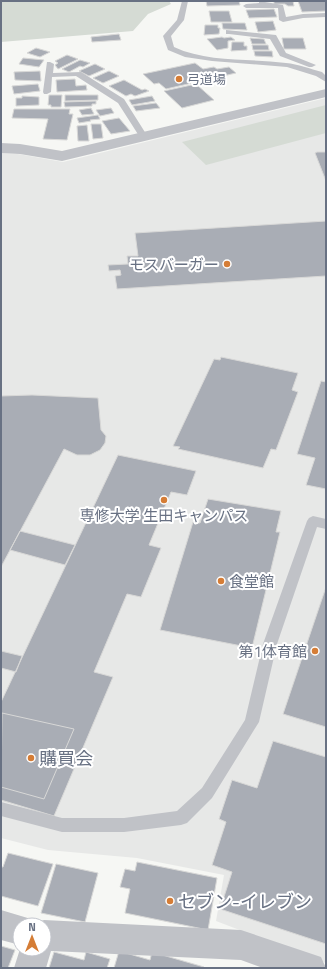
<svg xmlns="http://www.w3.org/2000/svg" width="327" height="969" viewBox="0 0 327 969" font-family="'Titillium Web','Noto Sans JP',sans-serif">
<style>
.built{fill:#e7e8e7}
.green{fill:#d5dbd4}
.building{fill:#a9adb5;stroke:#d8d8d7}
.lines{fill:none;stroke-linecap:round;stroke-linejoin:round}
.lane{fill:#c0c2c7;fill-rule:evenodd}
.street{fill:#c0c2c7;fill-rule:evenodd}
.poi-dot{fill:#d57d36;stroke:#fff;stroke-width:1.5}
.labels{text-anchor:middle;dominant-baseline:central;stroke-width:4;stroke-linejoin:round;paint-order:stroke}
.far-poi-label{font-size:13px;fill:#687183;stroke:#fff;text-anchor:start}
.poi-label{font-size:15px;fill:#687183;stroke:#fff;text-anchor:end}
.near-poi-label{font-size:18px;fill:#687183;stroke:#fff;text-anchor:start}
</style>
<rect width="100%" height="100%" fill="#f6f7f4"/>
<path class="built" d="M326 98V963L216 921 224 875 137 858 48 850 1 838V153L18 154 63 162Z"/>
<path class="green" d="M1 1H169L171 4 148 14 133 31 1 42Z
M326 105V133L206 165 182 142Z"/>
<path class="building" d="M206 1H239L240 5 207 6Z
M274 1H293L294 6H288L285 4H274Z
M298 1H326V11L302 12Z
M274 9 277 17 249 18 246 10Z
M209 11H229L232 22H211Z
M273 21 276 30 258 32 255 22Z
M222 23H245L247 30 223 29Z
M205 25H218V28H220L219 34 204 35Z
M119 34 121 40 92 42 91 37Z
M222 37 224 38 231 37 235 40 228 41V48L217 50 207 39Z
M250 38 264 39 266 44H252Z
M282 38H303L306 49H284Z
M232 42H244V46H247V50L231 51Z
M252 45H268L269 50H253Z
M36 48 50 52 40 57 27 53Z
M254 51H272L273 57 255 56Z
M67 55 78 59 58 69 55 65 58 63 55 61Z
M23 58 44 60 39 67 19 64Z
M80 60 90 63 83 67 80 66 69 72 62 69Z
M195 63 203 69 214 67 217 69 229 67 236 73 166 89 159 83 154 84 143 74Z
M95 64 105 69 89 76 79 71Z
M40 71 41 81 15 80 14 72Z
M109 71 119 76 103 83 93 78Z
M75 79 76 86 86 85 87 90 57 92 56 80Z
M124 80 142 90 145 89 149 91 135 96 131 94 126 96 109 86Z
M38 84 40 91 14 94 12 86Z
M196 84 214 100 182 108 164 91Z
M49 95H62L61 107H51V105H48Z
M65 95H98V100L65 101Z
M22 96 39 97V105L16 106V98H22Z
M152 96 155 101 132 105 129 100Z
M96 101V104H92V106L65 107 64 102Z
M156 103 160 108 136 111 133 106Z
M91 108 94 114 82 115 79 110Z
M111 108 114 113 100 116 96 110Z
M14 109H70L69 114H73L67 140 43 139 48 119 12 118Z
M98 115 100 119 90 120 91 121 79 123 77 118Z
M119 118 130 131 111 134 102 121Z
M91 124H101L103 138 93 139Z
M87 125 89 141H78L77 126Z
M317 152H326V181L315 153Z
M326 221V276L117 289 115 276 121 275 120 270 109 271 108 265 128 264 127 256H138L135 233Z
M221 357 298 373 292 390 298 392 276 450 271 449 263 468 178 449 180 447 173 446 214 359 220 360Z
M321 381 326 382V489L306 485 315 458 297 454Z
M32 395 98 398 101 430 106 436 105 443 100 450 90 455H77L64 449 1 567V396Z
M118 455 196 471 187 495 171 492 149 545 161 548 141 597 127 594 94 672 113 677 54 816 1 800V702Z
M208 499 281 511 276 532H280L252 648 160 630 193 522 200 523Z
M20 531 75 545 65 565 10 550Z
M326 587V727L283 714Z
M1 651 22 656 16 672 1 668Z
M2 713 74 729 44 799 1 787Z
M273 741 326 757V944L220 909 232 872 212 865 226 822 219 819 232 780 257 788Z
M8 853 53 864 38 906 1 896V867H3Z
M137 862 217 878 208 930 125 913 130 889 120 887 125 869 135 871Z
M56 864 98 873 85 922 41 913Z
M1 946 15 950 8 968H1Z
M119 951 150 960 152 952 204 967V968H114Z
M54 952 84 960 86 952 110 959 107 968H49Z"/>
<g class="lines">
<path class="lane" d="M182 1H188L184 20 171 36 174 47C208 63 250 58 286 63 298 64 310 69 322 72L326 76V82L316 76 287 67 212 61 185 57 168 50 163 36 177 20Z
M259 1 283 5 286 17 303 14 326 13V17L303 18 283 22 279 20 278 8H246L243 6 246 4 259 3Z
M226 30 276 35 286 53 316 65 312 67H309L280 56 270 39 229 34H226Z
M47 62H50L54 64 53 73 81 72 124 99 148 137 147 139H141L118 103 76 76 52 77 51 92 47 94H44L43 92Z
M313 516 326 519V529L317 527 277 644 259 722 212 798 187 823 181 825 124 832H62L1 816V802L62 818H124L177 811 202 788 245 720 263 644 307 521 309 518Z"/>
<path class="street" d="M326 89V97L62 161 20 154 1 153V143L20 144 62 151Z
M1 910 31 919 33 924 44 920 241 930 321 957 326 968H263L241 960 51 951 46 968H14L20 949H44V925H20V945L1 940Z"/>
</g>
<g class="poi-dot">
<circle cx="179" cy="79" r="4"/>
<circle cx="227" cy="264" r="4"/>
<circle cx="164" cy="500" r="4"/>
<circle cx="221" cy="581" r="4"/>
<circle cx="315" cy="651" r="4"/>
<circle cx="31" cy="758" r="4"/>
<circle cx="170" cy="901" r="4"/>
</g>
<g class="labels">
<g class="far-poi-label">
<text x="187" y="79">弓道場</text>
</g>
<g class="poi-label">
<text x="219" y="264">モスバーガー</text>
<text x="164" y="515" text-anchor="middle">専修大学 生田キャンパス</text>
<text x="229" y="581" text-anchor="start">食堂館</text>
<text x="307" y="651">第1体育館</text>
</g>
<g class="near-poi-label">
<text x="39" y="758">購買会</text>
<text x="178" y="901">セブン-イレブン</text>
</g>
</g>
<rect width="327" height="969" fill="none" stroke="#687183" stroke-width="4"/>
<g transform="translate(32 937)"><circle r="19" fill="#ffffff" stroke="#c3c6cd"/>
<path d="M0-3L7 15L0 10L-7 15Z" fill="#d57d36"/>
<text y="-6" font-size="11" font-weight="bold" text-anchor="middle" fill="#687183">N</text>
</g>
</svg>
